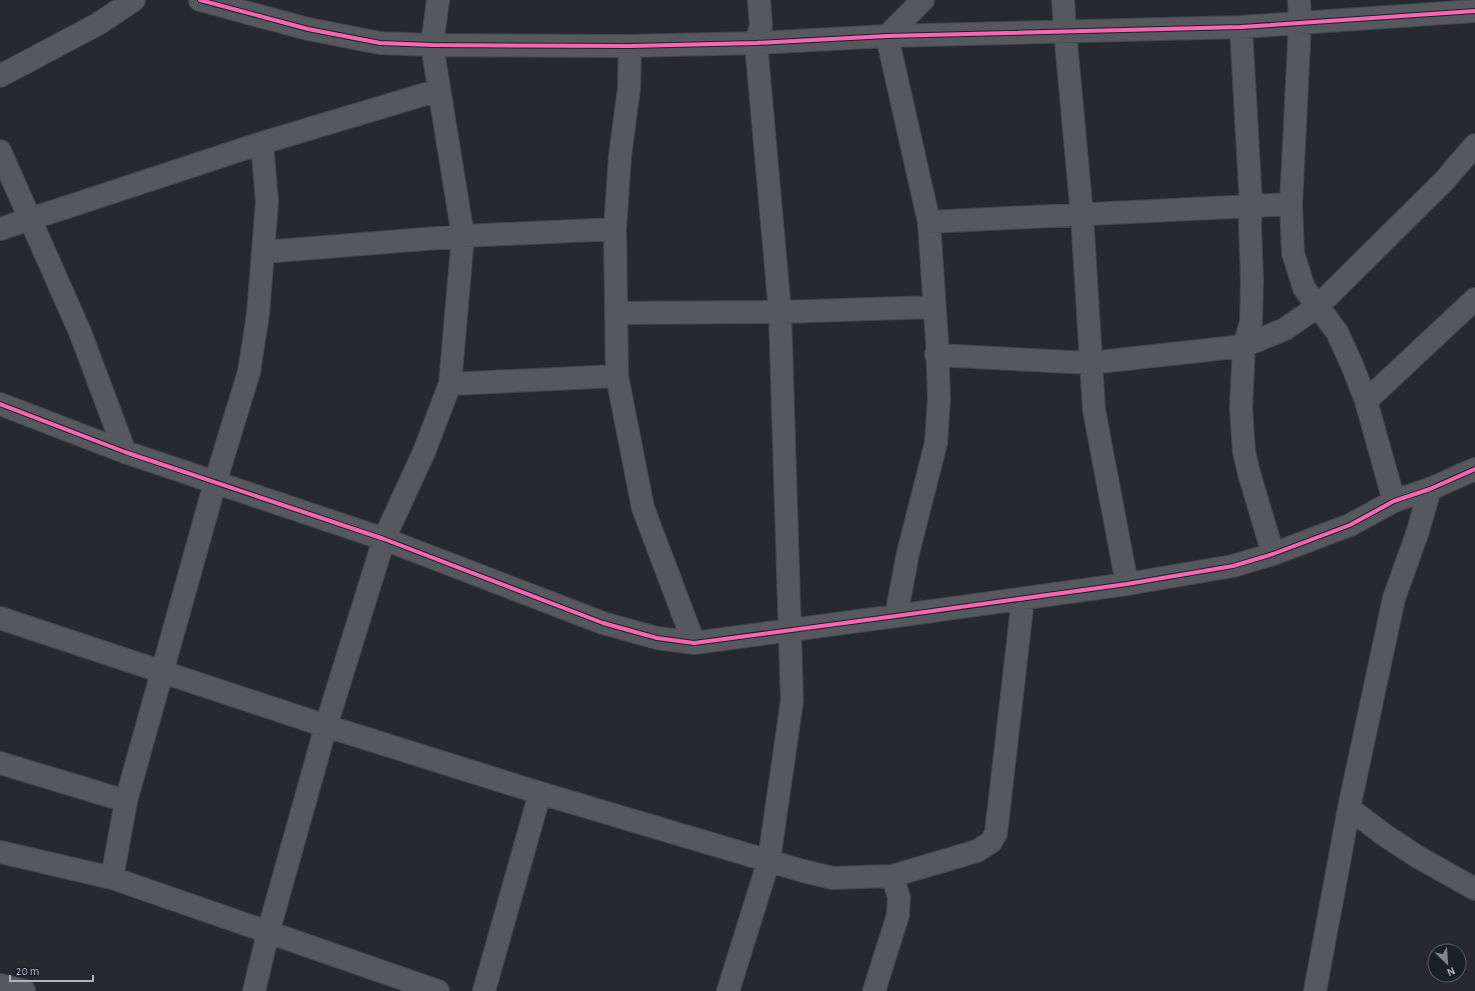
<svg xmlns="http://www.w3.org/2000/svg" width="1475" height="991" viewBox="0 0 1475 991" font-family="'Alegreya Sans',sans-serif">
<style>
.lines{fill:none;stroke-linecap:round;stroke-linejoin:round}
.street-casing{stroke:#43464b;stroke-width:24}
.street{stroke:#55585e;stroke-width:22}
.cycleway-casing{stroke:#19202a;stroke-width:6}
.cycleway{stroke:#f766af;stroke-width:4}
</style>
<rect width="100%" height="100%" fill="#262a30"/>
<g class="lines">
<defs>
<path id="street" d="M200 0 308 29 380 43 432 45 630 46 756 43 887 36 1241 27 1475 11
M1063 0 1065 31 1082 215 1094 410 1127 584
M1299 0 1300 23 1291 204 1293 253 1304 288 1337 332 1352 365 1366 401 1394 501
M1241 27 1251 205 1250 225 1252 281 1251 322 1244 346 1241 407 1244 452 1249 473 1273 554
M630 46 629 88 620 156 615 229 617 376 643 508 694 643
M0 76 98 24 134 0
M0 151 80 332 125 452
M929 222 1291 204
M0 229 262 143 439 90
M263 252 463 236 615 229
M616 313 780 312 934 307
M936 355 1090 363 1244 346 1285 329 1317 307 1444 181 1475 145
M450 384 617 376
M1366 401 1475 299
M0 404 125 452 384 539 603 623 657 638 694 643 896 616 1127 584 1233 566 1273 554 1350 525 1394 501 1430 489 1475 469
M896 616 908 553 936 443 939 398 937 341 929 222 887 36 923 0
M0 618 326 726 540 793 803 871 833 878 892 876 899 897 898 915 874 991
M0 763 126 801
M1349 808 1383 834 1418 857 1475 889
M0 852 112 878 438 991
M892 876 977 851 991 842 996 833 1023 599
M112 878 126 801 215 483 249 372 258 314 267 202 262 143
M0 985 24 991
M254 991 268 933 326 726 384 539 424 452 450 384 463 236 432 45 438 0
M484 991 540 793
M728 991 769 860 792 701 780 312 756 43 761 25 759 0
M1315 991 1349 808 1394 598 1417 534 1430 489"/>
</defs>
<use href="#street" class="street-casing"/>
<use href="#street" class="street"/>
<defs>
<path id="cycleway" d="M200 0 308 29 380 43 432 45 630 46 756 43 887 36 1241 27 1475 11
M0 404 125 452 384 539 603 623 657 638 694 643 896 616 1127 584 1233 566 1273 554 1350 525 1394 501 1430 489 1475 469"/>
</defs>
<use href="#cycleway" class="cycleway-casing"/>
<use href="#cycleway" class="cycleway"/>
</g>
<g transform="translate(1447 963) rotate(155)"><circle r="19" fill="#19202a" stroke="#555c67"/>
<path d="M0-3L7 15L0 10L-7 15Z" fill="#7e848f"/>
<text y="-6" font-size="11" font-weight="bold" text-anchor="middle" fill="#aeb5c2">N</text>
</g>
<path d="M10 975v6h83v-6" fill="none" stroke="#aeb5c2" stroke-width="2"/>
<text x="16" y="975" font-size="12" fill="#aeb5c2" stroke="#19202a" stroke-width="3" paint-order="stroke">20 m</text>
</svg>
